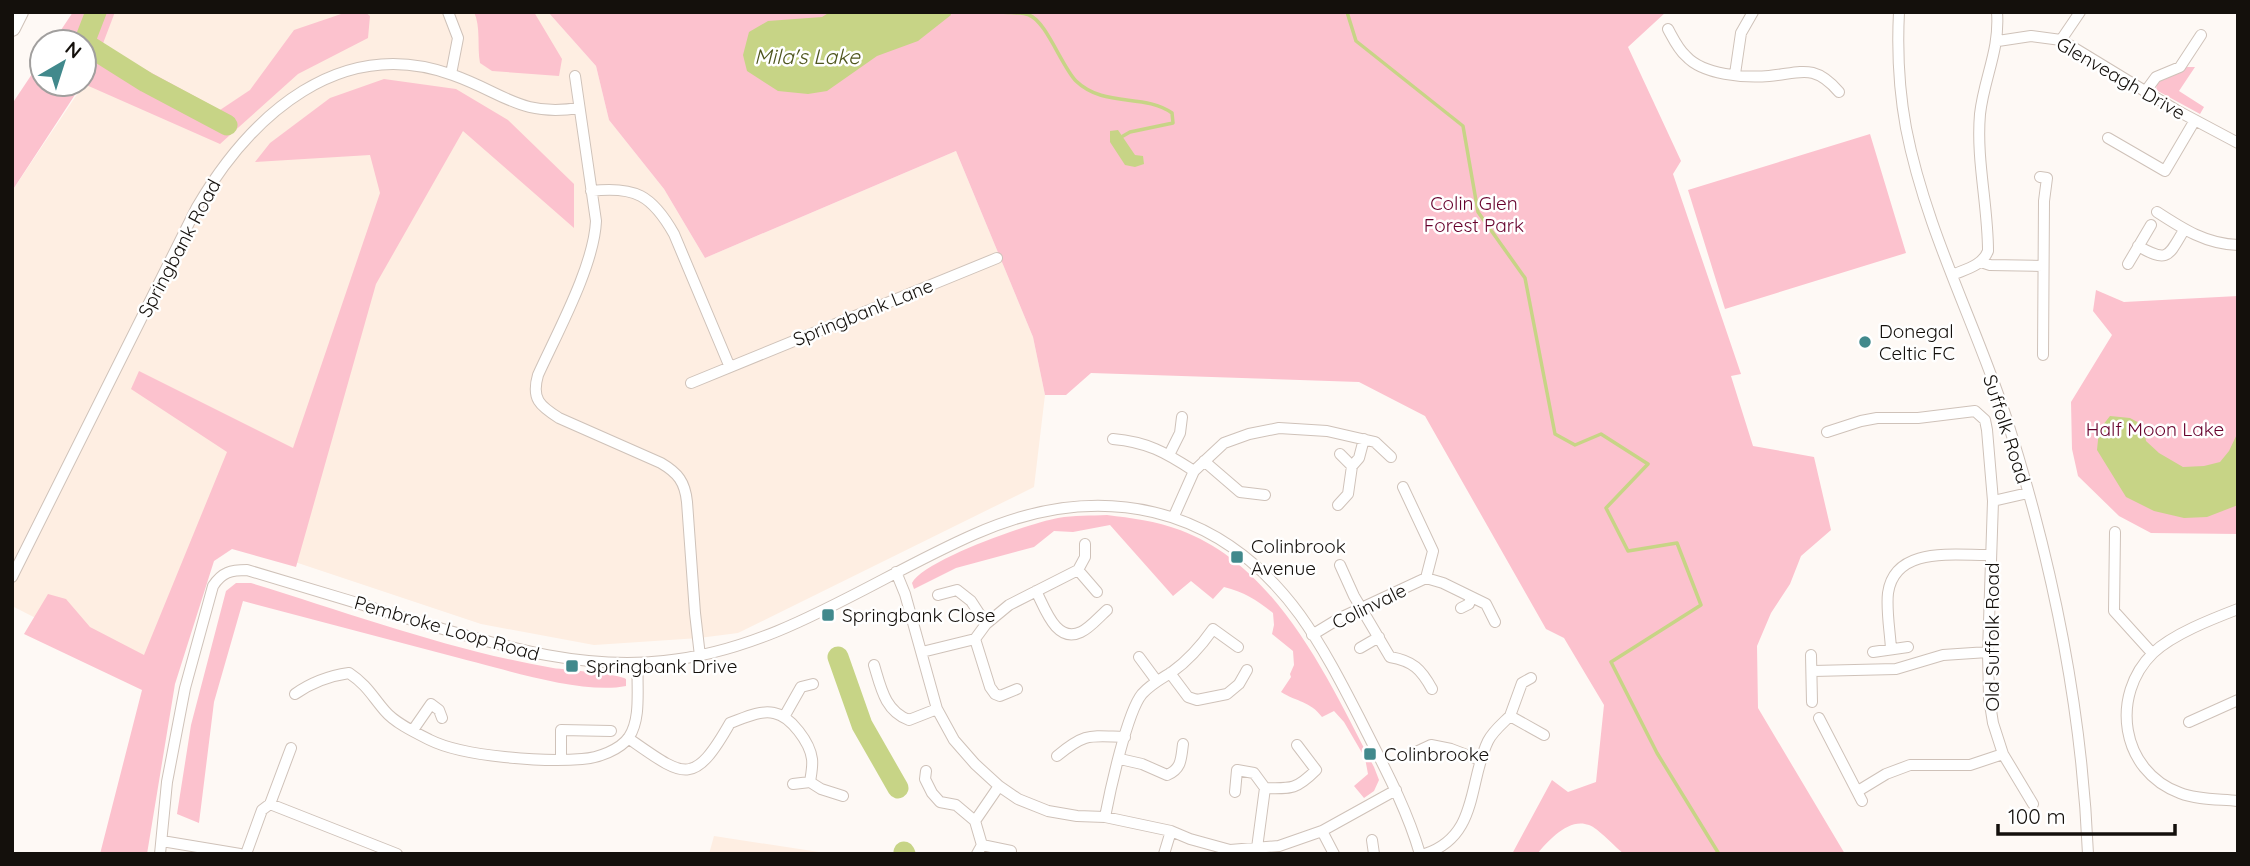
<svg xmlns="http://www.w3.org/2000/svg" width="2250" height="866" viewBox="0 0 2250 866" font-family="Quicksand,sans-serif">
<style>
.built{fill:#feeee2}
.green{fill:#fcc2ce}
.water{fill:#c7d486}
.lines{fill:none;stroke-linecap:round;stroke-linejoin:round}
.stream{stroke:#c7d486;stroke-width:3.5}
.river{stroke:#c7d486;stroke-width:21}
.street-casing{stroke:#cfc2b9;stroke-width:12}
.secondary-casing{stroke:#cfc2b9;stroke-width:18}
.street{stroke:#fff;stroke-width:10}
.secondary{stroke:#fff;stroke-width:16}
.poi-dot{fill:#41898c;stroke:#fff;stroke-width:2.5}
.labels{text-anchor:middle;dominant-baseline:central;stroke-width:5;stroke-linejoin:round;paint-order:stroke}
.street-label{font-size:19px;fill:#14100c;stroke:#fff}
.park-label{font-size:19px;fill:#67022d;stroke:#fff}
.poi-label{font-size:19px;fill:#14100c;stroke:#fff;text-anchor:start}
.water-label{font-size:21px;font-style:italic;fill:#4e551d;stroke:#fff}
</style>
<rect width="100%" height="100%" fill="#fef9f5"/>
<path class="built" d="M115 12H548L596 66 609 120 664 189 705 258 956 151 1033 337 1045 395 1034 487 738 633 699 638 594 645 481 624 292 561 203 537 144 673 12 606V191L84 84Z
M714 836 832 854H709Z"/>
<path class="green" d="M73 12H115L102 46 220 110 250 90 294 30 347 12H365L370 16 368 38 298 74 220 144 84 84V42H53Z
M474 12H534L562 59 559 76 492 71 480 63C477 47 481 27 474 12Z
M548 12H1666L1628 47 1681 161 1673 174 1741 374 1731 376 1753 446 1814 457 1831 530 1801 556 1790 584 1771 613 1757 646 1758 708 1845 854H1624C1615 847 1598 828 1589 825 1569 817 1548 841 1537 854H1512L1552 780 1568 792 1596 782 1604 705 1564 638 1546 629 1425 416 1359 382 1091 373 1066 395H1045L1033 337 956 151 705 258 664 189 609 120 596 66Z
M42 59V84H82L12 191V104Z
M2187 67H2195L2179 91 2204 107 2200 114 2156 90 2157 82Z
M384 79 456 89 508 120 574 184V228L463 131 376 284 296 567 232 549 214 561 175 684 147 854H100L142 690 24 634 48 594 66 599 90 627 144 655 227 452 131 389 139 371 293 448 380 193 370 155 255 162 270 143 330 98Z
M1870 134 1906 253 1725 309 1688 190Z
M2096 290 2124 302 2238 296V534L2151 533 2119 516 2078 476 2072 449 2071 402 2112 335 2093 311Z
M1107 515C1131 518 1156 521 1180 530 1279 567 1328 680 1374 767L1379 780 1374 791 1364 798 1354 786 1368 774 1365 758 1344 722 1334 711 1322 717C1310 701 1297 702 1281 692L1291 677 1290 674 1294 665 1293 651 1272 634 1274 625 1273 613C1257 600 1244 592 1224 587L1213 599 1191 581 1173 596 1110 525 1073 532 1054 531 1034 547 956 568 914 589 912 583C924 560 1030 523 1058 518 1074 515 1091 516 1107 515Z
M236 583H251C349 613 453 651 553 668 567 670 619 674 626 679V686C583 695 504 669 459 658 387 639 315 620 243 601L214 702 199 823 177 814 191 725 226 591Z"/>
<path class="water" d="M830 12H950L951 15 918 41 877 56 827 91 808 94 778 91 747 71 743 55 749 32 768 21 822 17Z
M1118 130 1135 155 1143 156 1144 164 1135 167 1125 165 1110 142V131Z
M2110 416 2130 418 2143 425 2146 441 2159 453 2183 467 2204 466 2220 462 2229 451 2238 432V505L2207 517 2184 518 2154 511 2126 497 2097 450 2099 430Z"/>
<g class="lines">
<path class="stream" d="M1002 12C1010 13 1022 12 1029 15 1046 21 1062 67 1076 81 1104 108 1144 93 1172 113L1173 123 1130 132 1123 136
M1347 12 1356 41 1463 126 1478 212 1525 278 1555 434 1575 445 1601 434 1648 464 1606 508 1628 551 1677 543 1701 605 1611 662 1657 753 1719 854"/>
<path class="river" d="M96 12 84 43 146 82 227 125
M838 657 862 725 898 788
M904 852 905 854"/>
<defs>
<path id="street" d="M448 12 458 38 451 74
M1899 12C1897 51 1899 90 1906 128 1926 231 1976 324 2008 423 2052 562 2082 708 2088 854
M1668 29C1673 38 1678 49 1686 56 1703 75 1745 78 1769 76 1801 73 1814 63 1839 92
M2061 40 2080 12
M1998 41 2031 36 2061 40 2176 110 2238 143
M1735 74 1741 33 1753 12
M575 76 596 221C594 266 557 333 538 375 531 399 540 406 559 418L661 463C678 473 685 482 687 502L695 613 700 656
M2145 92 2156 77 2180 67 2201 35
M2108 138 2165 171 2195 120
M2040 177 2047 178 2044 201 2043 355
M591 191C635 186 652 195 674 234L729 365
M2157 212C2183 229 2206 244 2238 245
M2138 246C2168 263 2168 257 2184 230
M1981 262 1990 265 2043 266
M2128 264 2151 225
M1952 275C1966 269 1982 266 1988 251 1988 205 1976 160 1980 114 1984 78 2000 50 1997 12
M691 383 997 258
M1827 432 1861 421 1877 418H1918L1975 411 1985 420 1987 430 1993 501
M1113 439C1147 442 1165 452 1194 471
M1340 454 1352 466
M1169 455 1180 433 1182 417
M1204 461 1240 492 1265 495
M1403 487 1433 551 1426 578 1443 583 1486 604 1495 622
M2028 493 1993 501 1988 652 1989 698 1993 723 2003 754 2033 804
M1338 505 1348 494 1352 466 1359 458 1364 439
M1174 516 1194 471 1224 443 1249 434 1279 428 1327 431 1375 442 1391 457
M2115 532 2114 611 2152 653
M1340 565 1354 596 1390 657C1413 661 1421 669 1432 689
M1078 570 1097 592
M896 572 905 594 937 709 954 740 975 764 999 786 1018 799 1048 811 1077 816 1105 817 1171 831 1190 839 1230 850 1279 846 1322 831 1396 790
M12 577 197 207C251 115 340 34 453 75 504 93 520 117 579 108
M1036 591C1045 608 1056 644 1081 632 1090 628 1099 617 1107 610
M938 595 957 590 971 601 986 624
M1461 608 1469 604 1471 597
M2238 609C2212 619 2173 634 2153 653 2110 695 2120 771 2180 793 2198 800 2219 799 2238 801
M1312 635 1340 618 1426 578
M975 639 990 687 995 694 1000 696 1017 689
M1360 648 1379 637
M1891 649C1890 631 1886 610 1888 593 1895 545 1956 556 1991 555
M922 652 975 639 986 624 1009 605 1078 570 1085 557V544
M1873 652 1908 647
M1811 655 1812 702
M1139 657 1156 680
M874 665C881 688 885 711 909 720L937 709
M1813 671 1896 669 1943 655 1988 652
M1170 673 1188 697 1197 700 1227 694 1239 684 1247 670
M1531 678 1522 683 1510 716 1544 735
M295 694C312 682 328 676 349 673 367 685 372 696 385 711 395 723 416 733 430 740 464 757 544 762 582 759 598 758 620 750 629 737 642 717 636 686 638 663
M784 717 801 687 813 684
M1819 718 1862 801
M2189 722 2238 700
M413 730 431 704 439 710 442 718
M628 738C684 777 693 788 730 723 744 718 759 710 774 713 791 716 810 743 812 759 813 766 811 775 810 782
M1416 752 1431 745 1451 749 1480 760
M1057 756C1086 732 1090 736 1125 737
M561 759V730L611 731
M1120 759 1142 764 1167 775C1182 769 1181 758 1183 744
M926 771 925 779 932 793 940 802 956 805 975 821
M793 784 810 782 821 789 843 796
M1858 791 1886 774 1910 765H1970L2003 754
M1235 792 1237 770 1254 773 1265 788C1292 789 1297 789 1316 770L1297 745
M270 804 291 748
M1105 817C1110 791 1127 712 1142 694 1151 684 1161 679 1172 672 1189 660 1201 646 1213 629L1238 647
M1322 831 1334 854
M1372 840 1374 854
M162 841 240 854
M982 845 1011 851
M1257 848 1265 788
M160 854 167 782 185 688 213 586C222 572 231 570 247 570 305 587 364 605 422 623 502 646 579 670 664 661 778 650 872 579 975 534 1099 479 1219 504 1300 615 1323 647 1342 684 1360 719 1382 763 1406 806 1420 854
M246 854 262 810 270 804 397 854
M977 854 982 845 975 821 999 786
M1164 854 1171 831
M1425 854C1479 836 1468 782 1488 741 1493 731 1502 724 1510 716"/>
<path id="secondary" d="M12 28 20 12"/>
</defs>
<use href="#street" class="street-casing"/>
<use href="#secondary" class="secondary-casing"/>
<use href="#street" class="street"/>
<use href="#secondary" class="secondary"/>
</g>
<g class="poi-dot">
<circle cx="1865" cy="342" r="7"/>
<rect x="1230" y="550" width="14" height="14" rx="3.5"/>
<rect x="821" y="608" width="14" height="14" rx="3.5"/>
<rect x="565" y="659" width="14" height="14" rx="3.5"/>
<rect x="1363" y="747" width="14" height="14" rx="3.5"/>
</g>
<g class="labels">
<g class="street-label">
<text transform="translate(2121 78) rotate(30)">Glenveagh Drive</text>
<text transform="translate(179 248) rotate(-62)">Springbank Road</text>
<text transform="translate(863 312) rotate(-22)">Springbank Lane</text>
<text transform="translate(2007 429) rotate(72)">Suffolk Road</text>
<text transform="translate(1369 606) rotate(-26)">Colinvale</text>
<text transform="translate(447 628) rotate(16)">Pembroke Loop Road</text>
<text transform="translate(1992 637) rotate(-90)">Old Suffolk Road</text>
</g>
<g class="park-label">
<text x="1474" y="203">Colin Glen<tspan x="1474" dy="22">Forest Park</tspan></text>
<text x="2155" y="429">Half Moon Lake</text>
</g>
<g class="poi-label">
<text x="1879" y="331">Donegal<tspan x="1879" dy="22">Celtic FC</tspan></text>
<text x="1251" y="546">Colinbrook<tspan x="1251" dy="22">Avenue</tspan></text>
<text x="842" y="615">Springbank Close</text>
<text x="586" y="666">Springbank Drive</text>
<text x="1384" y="754">Colinbrooke</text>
</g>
<g class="water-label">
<text x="807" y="56">Mila's Lake</text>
</g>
</g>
<rect width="2250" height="866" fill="none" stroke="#14100c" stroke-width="28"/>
<g transform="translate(63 63) rotate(39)"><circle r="33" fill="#ffffff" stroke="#a19f9e" stroke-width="2"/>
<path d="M0-5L12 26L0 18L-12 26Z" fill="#41898c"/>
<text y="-10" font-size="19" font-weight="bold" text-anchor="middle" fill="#14100c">N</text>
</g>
<path d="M1998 824v10h177v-10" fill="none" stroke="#14100c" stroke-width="3.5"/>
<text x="2008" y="824" font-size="21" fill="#14100c" stroke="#ffffff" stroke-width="5" paint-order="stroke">100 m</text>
</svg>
